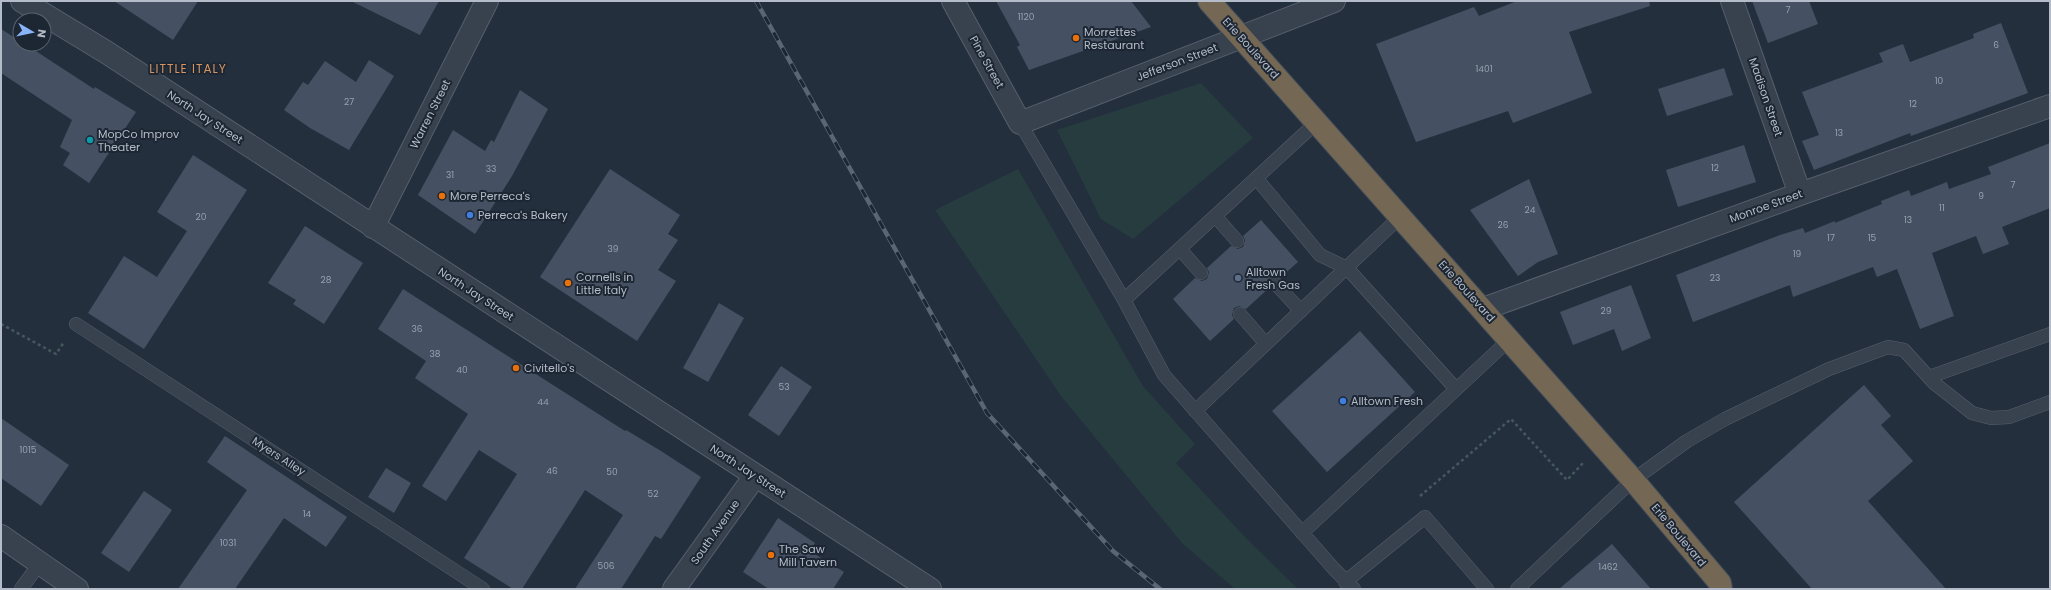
<svg xmlns="http://www.w3.org/2000/svg" width="2051" height="590" viewBox="0 0 2051 590" font-family="Poppins,sans-serif">
<style>
.green{fill:#263c3f}
.building{fill:#455162}
.lines{fill:none;stroke-linecap:round;stroke-linejoin:round}
.lane-casing{stroke:#565f6c;stroke-width:14}
.street-casing{stroke:#565f6c;stroke-width:24}
.highway-casing{stroke:#434c59;stroke-width:24}
.path{stroke:#44595c;stroke-width:2.5;stroke-dasharray:3 3;stroke-linecap:butt}
.lane{stroke:#38414e;stroke-width:13}
.street{stroke:#38414e;stroke-width:22}
.highway{stroke:#746855;stroke-width:22}
.rail-casing{stroke:#5a6575;stroke-width:4.5}
.rail{stroke:#1d2633;stroke-width:3;stroke-dasharray:9;stroke-linecap:butt}
.food-dot{fill:#e8710a;stroke:#1d2633;stroke-width:1.5}
.culture-dot{fill:#0f9aa8;stroke:#1d2633;stroke-width:1.5}
.shop-dot{fill:#3f7fe0;stroke:#1d2633;stroke-width:1.5}
.service-dot{fill:#5c6f8a;stroke:#1d2633;stroke-width:1.5}
.labels{text-anchor:middle;dominant-baseline:central;stroke-width:4;stroke-linejoin:round;paint-order:stroke}
.number-label{font-size:9px;fill:#98a1af}
.poi-label{font-size:11px;fill:#b4bcc9;stroke:#1d2633;text-anchor:start}
.street-label{font-size:11px;fill:#b4bcc9;stroke:#1d2633}
.neighbourhood-label{font-size:12px;letter-spacing:1px;fill:#d59563;stroke:#1d2633}
</style>
<rect width="100%" height="100%" fill="#242f3e"/>
<path class="green" d="M1201 83 1253 138 1133 239 1101 219 1057 130Z
M1018 169 1143 386 1195 444 1176 463 1244 536 1298 589H1235L1182 543 1061 396 935 210Z"/>
<path class="building" d="M114 1H198L173 40Z
M351 1H439L420 35Z
M996 1H1131L1151 27 1029 70 1017 47 1020 45Z
M1517 1H1649L1650 6 1569 32 1592 93 1513 123 1508 111 1416 142 1376 44 1474 7 1479 16Z
M1752 1H1809L1818 24 1768 43Z
M2001 23 2028 93 1911 136 1910 133 1814 170 1802 141 1819 135 1802 92 1883 62 1879 53 1903 44 1910 62 1974 38 1973 34Z
M1 29 20 41V44H25L94 89 95 87 136 112 89 183 63 165 70 153 60 147 72 120 1 73Z
M369 60 394 76 349 150 310 128 284 110 303 82 308 85 325 61 356 82Z
M1724 68 1733 95 1667 116 1658 89Z
M520 90 548 109 512 176 475 234 418 195 453 130 485 151 491 140 494 142Z
M2050 143V208L2002 227 2009 244 1983 254 1976 236 1932 253 1954 316 1920 329 1897 269 1877 277 1873 267 1793 297 1790 285 1693 322 1676 275 1780 235 1803 228 1805 233 1835 221V223L1882 204 1881 201 1909 190 1911 196 1947 182 1949 189 1991 174 1988 167Z
M1744 145 1756 182 1678 207 1666 170Z
M193 155 247 190 144 349 88 313 124 256 157 277 187 231 157 212Z
M610 169 680 215 668 234 678 240 658 270 676 281 637 341 540 277Z
M1529 179 1558 254 1538 262 1518 276 1470 210Z
M1261 220 1298 262 1281 277 1277 275 1270 277 1267 281 1269 288 1246 309 1239 306 1234 308 1232 315 1234 319 1210 341 1173 299 1195 278 1202 281 1207 279 1209 272 1207 268 1231 246 1238 249 1243 247 1245 240 1243 236Z
M305 226 363 263 324 324 293 304 296 300 268 283Z
M1631 285 1651 338 1622 351 1614 329 1573 345 1560 312Z
M403 289 625 431 626 430 661 451 701 477 661 539 655 536 621 589H575L623 515 585 490 522 589H513L464 558 517 474 479 450 446 501 422 486 468 414 415 378 426 361 378 329Z
M719 303 744 318 708 382 683 368Z
M1360 331 1415 392 1327 472 1272 411Z
M781 366 812 387 779 436 748 415Z
M1864 385 1891 416 1881 425 1913 461 1868 501 1946 589H1812L1734 502Z
M1 418 69 465 41 506 1 478Z
M225 436 347 517 326 547 284 518 235 589H178L247 490 207 462Z
M386 468 411 483 394 513 368 497Z
M144 491 172 510 129 572 101 553Z
M778 518 815 543 810 551 844 572 833 589H769L743 572Z
M1612 544 1651 589H1559Z"/>
<g class="lines">
<defs>
<path id="lane" d="M1020 123 1124 300 1164 375 1334 569 1354 589
M1257 179 1320 255 1347 268 1456 389
M1216 217 1237 241
M1180 249 1201 273
M1275 283 1301 311
M1124 300 1317 122
M1240 314 1266 344
M76 324 483 589
M1929 377 2050 334
M1195 411 1401 216
M1302 533 1510 339
M1345 582 1425 517 1487 589
M21 589 40 563
M1517 589 1633 480 1687 441 1725 419 1829 369 1888 347 1904 350 1934 383 1972 413 1991 418 2009 417 2050 402"/>
<path id="street" d="M22 1 106 52 930 589
M953 1 1020 123 1334 1
M1732 1 1800 194
M373 227 487 1
M1483 309 1800 194 2050 106
M1 536 77 589
M674 589 755 476"/>
<path id="highway" d="M1209 1 1633 480 1720 583 1721 589"/>
</defs>
<use href="#lane" class="lane-casing"/>
<use href="#street" class="street-casing"/>
<use href="#highway" class="highway-casing"/>
<path class="path" d="M1 324 56 354 64 342
M1420 496 1511 419 1567 480 1583 463"/>
<use href="#lane" class="lane"/>
<use href="#street" class="street"/>
<use href="#highway" class="highway"/>
<defs>
<path id="rail" d="M756 1 987 413 1113 551 1160 589"/>
</defs>
<use href="#rail" class="rail-casing"/>
<use href="#rail" class="rail"/>
</g>
<g class="food-dot">
<circle cx="1076" cy="38" r="4"/>
<circle cx="442" cy="196" r="4"/>
<circle cx="568" cy="283" r="4"/>
<circle cx="516" cy="368" r="4"/>
<circle cx="771" cy="555" r="4"/>
</g>
<circle class="culture-dot" cx="90" cy="140" r="4"/>
<g class="shop-dot">
<circle cx="470" cy="215" r="4"/>
<circle cx="1343" cy="401" r="4"/>
</g>
<circle class="service-dot" cx="1238" cy="278" r="4"/>
<g class="labels">
<g class="number-label">
<text x="1788" y="10">7</text>
<text x="1026" y="17">1120</text>
<text x="1996" y="45">6</text>
<text x="1484" y="69">1401</text>
<text x="1939" y="81">10</text>
<text x="349" y="102">27</text>
<text x="1913" y="104">12</text>
<text x="1839" y="133">13</text>
<text x="1715" y="168">12</text>
<text x="491" y="169">33</text>
<text x="450" y="175">31</text>
<text x="2013" y="185">7</text>
<text x="1981" y="196">9</text>
<text x="1942" y="208">11</text>
<text x="1530" y="210">24</text>
<text x="201" y="217">20</text>
<text x="1908" y="220">13</text>
<text x="1503" y="225">26</text>
<text x="1831" y="238">17</text>
<text x="1872" y="238">15</text>
<text x="613" y="249">39</text>
<text x="1797" y="254">19</text>
<text x="1715" y="278">23</text>
<text x="326" y="280">28</text>
<text x="1606" y="311">29</text>
<text x="417" y="329">36</text>
<text x="435" y="354">38</text>
<text x="462" y="370">40</text>
<text x="784" y="387">53</text>
<text x="543" y="402">44</text>
<text x="28" y="450">1015</text>
<text x="552" y="471">46</text>
<text x="612" y="472">50</text>
<text x="653" y="494">52</text>
<text x="307" y="514">14</text>
<text x="228" y="543">1031</text>
<text x="606" y="566">506</text>
<text x="1608" y="567">1462</text>
</g>
<g class="poi-label">
<text x="1084" y="32">Morrettes<tspan x="1084" dy="13">Restaurant</tspan></text>
<text x="98" y="134">MopCo Improv<tspan x="98" dy="13">Theater</tspan></text>
<text x="450" y="196">More Perreca's</text>
<text x="478" y="215">Perreca's Bakery</text>
<text x="1246" y="272">Alltown<tspan x="1246" dy="13">Fresh Gas</tspan></text>
<text x="576" y="277">Cornells in<tspan x="576" dy="13">Little Italy</tspan></text>
<text x="524" y="368">Civitello's</text>
<text x="1351" y="401">Alltown Fresh</text>
<text x="779" y="549">The Saw<tspan x="779" dy="13">Mill Tavern</tspan></text>
</g>
<g class="street-label">
<text transform="translate(1251 48) rotate(48)">Erie Boulevard</text>
<text transform="translate(987 62) rotate(61)">Pine Street</text>
<text transform="translate(1177 62) rotate(-21)">Jefferson Street</text>
<text transform="translate(1766 97) rotate(71)">Madison Street</text>
<text transform="translate(430 114) rotate(-63)">Warren Street</text>
<text transform="translate(205 117) rotate(33)">North Jay Street</text>
<text transform="translate(1766 206) rotate(-20)">Monroe Street</text>
<text transform="translate(1467 291) rotate(48)">Erie Boulevard</text>
<text transform="translate(476 294) rotate(33)">North Jay Street</text>
<text transform="translate(279 456) rotate(33)">Myers Alley</text>
<text transform="translate(748 471) rotate(33)">North Jay Street</text>
<text transform="translate(715 532) rotate(-55)">South Avenue</text>
<text transform="translate(1679 535) rotate(50)">Erie Boulevard</text>
</g>
<g class="neighbourhood-label">
<text x="188" y="68">LITTLE ITALY</text>
</g>
</g>
<rect width="2051" height="590" fill="none" stroke="#b4bcc9" stroke-width="4"/>
<g transform="translate(32 32) rotate(99)"><circle r="19" fill="#1d2633" stroke="#59626f"/>
<path d="M0-3L7 15L0 10L-7 15Z" fill="#8ab4f8"/>
<text y="-6" font-size="11" font-weight="bold" text-anchor="middle" fill="#b4bcc9">N</text>
</g>
</svg>
